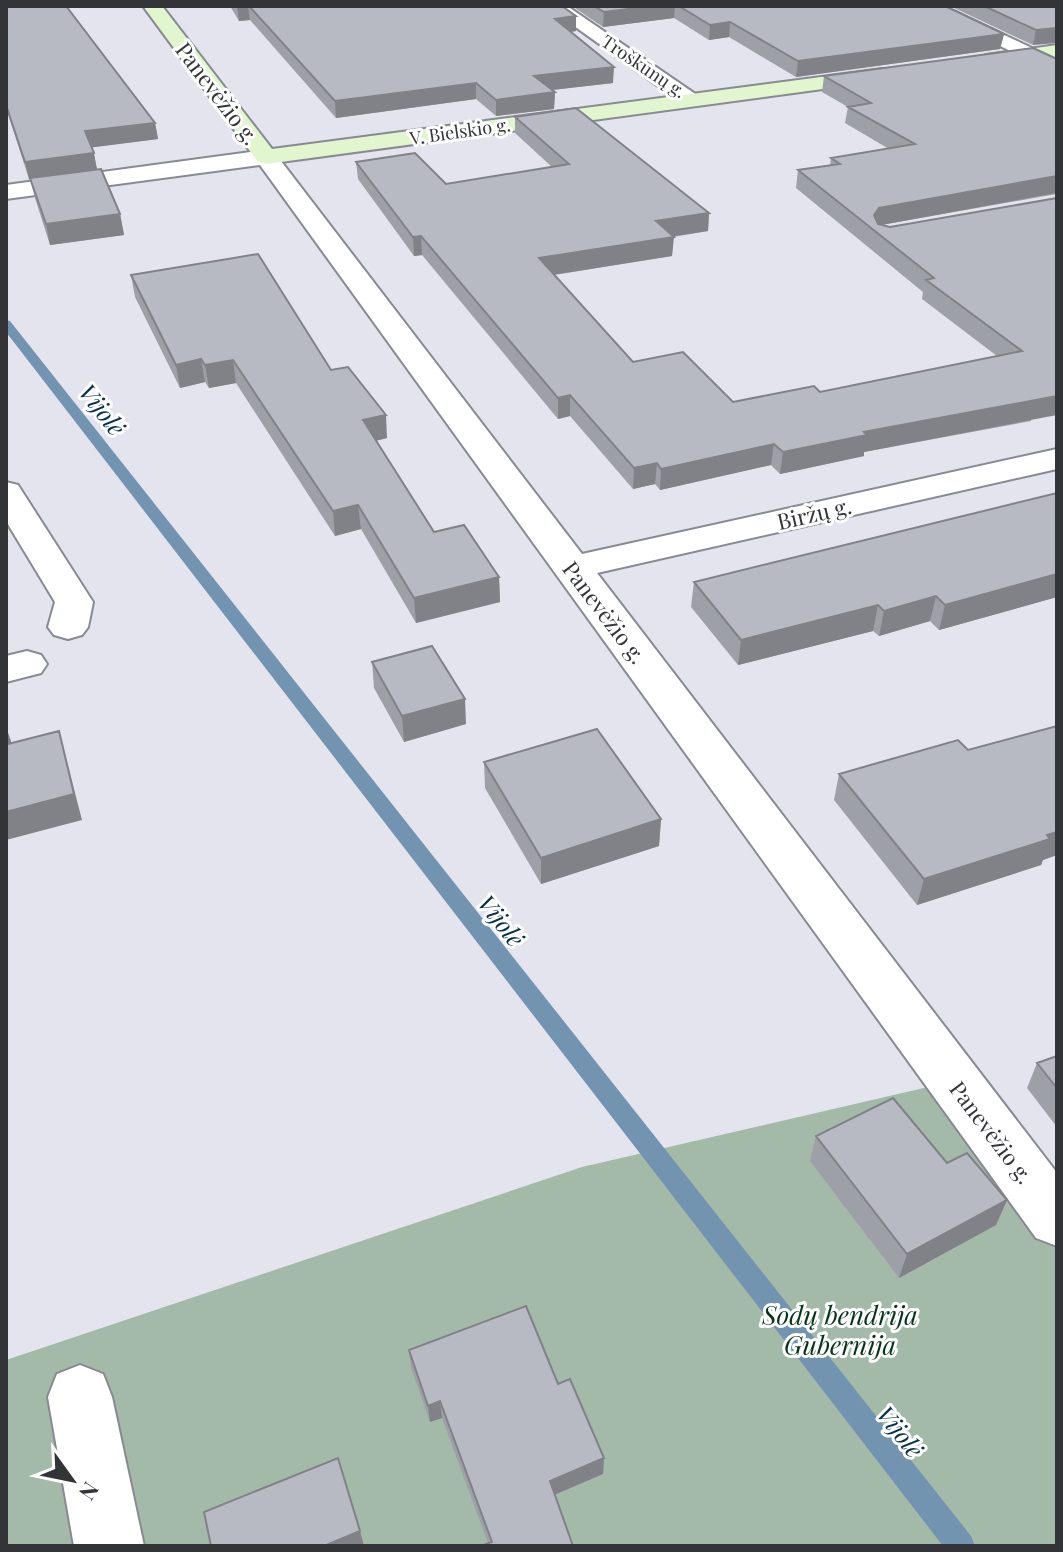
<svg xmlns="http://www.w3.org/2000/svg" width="1063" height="1552" viewBox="0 0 1063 1552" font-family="'Playfair Display',serif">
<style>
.green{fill:#a3baa8}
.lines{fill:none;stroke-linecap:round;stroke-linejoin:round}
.stream{fill:#7394b1;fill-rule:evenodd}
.street-casing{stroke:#888a93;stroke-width:4}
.secondary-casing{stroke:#888a93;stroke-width:4}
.street{fill:#fff;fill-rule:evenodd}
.secondary{fill:#e1f5cf;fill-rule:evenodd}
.wall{fill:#9ea0a8}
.shaded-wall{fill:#818288}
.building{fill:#b8bac3;stroke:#818288;stroke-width:2}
.labels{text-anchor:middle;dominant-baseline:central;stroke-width:6;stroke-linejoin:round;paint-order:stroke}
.far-street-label{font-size:18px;fill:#333438;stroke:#fff}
.street-label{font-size:22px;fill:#333438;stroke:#fff}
.water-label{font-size:24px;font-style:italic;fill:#052f4d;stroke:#fff}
.near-park-label{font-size:26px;font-style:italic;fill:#053418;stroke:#fff}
</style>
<rect width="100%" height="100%" fill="#e3e4ee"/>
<path class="green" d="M954 1081 1057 1219V1546H6V1360L582 1167Z"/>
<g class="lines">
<path class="stream" d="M6 320 10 321 971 1536 975 1546H943L6 332Z"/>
<defs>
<path id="street" d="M546 6H567L704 100 701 105H685Z
M919 6H943L1057 60V74Z
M266 150 274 152 582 554 1057 449V469L597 573 1057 1173V1246L1036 1238 260 165 6 199V185Z
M6 482 18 485 93 602 88 627 82 635 68 639 54 635 48 627 55 602 6 521Z
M27 651 41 655 47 664 41 673 6 682V656Z
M80 1365 103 1374 112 1397 144 1546H74L48 1397 57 1374Z"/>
<path id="secondary" d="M143 6H162L272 149 882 69 892 75 882 81 266 164 258 162Z
M1057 45V57L986 67 976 61 986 55Z"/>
</defs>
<use href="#street" class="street-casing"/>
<use href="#secondary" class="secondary-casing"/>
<use href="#street" class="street"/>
<use href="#secondary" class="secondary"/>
</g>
<path class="wall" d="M6 6 155 123 158 139 92 147 97 169 120 214 124 235 50 245 35 198 30 179H29L8 114 6 115Z
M230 6H562L576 16V31L571 32 613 83 552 90 555 92 554 109 496 116 476 99 336 118 250 20 239 21Z
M572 6H945L1004 34 1000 49 796 77 729 37 709 40 674 18 603 27Z
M950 6H1057L1033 45Z
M1057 59V194L881 225 890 227 1057 198 1031 421 864 452V456L780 474 771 465 660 490 655 484 633 489 570 416 558 419 422 255 414 256 358 179 356 162 446 184 552 167 515 133V117L709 213 708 231 673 237 672 256 554 275 633 362 733 402 820 392 997 356 922 299 923 292 796 188 798 170 830 166 831 158 889 149 845 123 848 107 822 92 824 76Z
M131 275 331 370 387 438 376 441 434 532 499 577 500 602 416 623 361 529 335 536 236 383 209 388 205 382 180 388 135 297Z
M1057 493V597L939 630 930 621 879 636 873 631 738 665 691 607 694 582Z
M372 662 466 724 404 742 374 688Z
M1057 726V855L1043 860 1041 865 917 905 834 800 839 774 968 750Z
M484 762 661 819 659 846 541 884 485 788Z
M1057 1056V1127L1027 1088 1037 1063Z
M816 1136 947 1163 1007 1200 996 1225 899 1278 810 1161Z
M409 1350 558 1384 604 1458 603 1474 555 1495 573 1546 488 1543 442 1418 430 1422 411 1368Z"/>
<path class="shaded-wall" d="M237 6H248L250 20 239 21Z
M653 6H675L674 18 603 27 604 12Z
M576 16V31L555 34V19Z
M730 22 729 37 709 40 710 25Z
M1057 28V43L1033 45 1036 30Z
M1004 34 1000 49 796 77 798 61Z
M614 67 613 83 534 92V76Z
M476 83V99L336 118 335 101Z
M555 92 554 109 496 116V100Z
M155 123 158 139 88 148 85 131Z
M94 153 97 170 29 179 25 162Z
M1057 176 1056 193 876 226 874 215 879 208Z
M709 213 708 231 655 239 656 221Z
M120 214 124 235 50 245 46 224Z
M421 236 422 255 414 256 413 237Z
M674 237 672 256 539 277V258Z
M201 359 205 382 180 388 176 365Z
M233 360 236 383 209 388 205 365Z
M570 395V416L558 419V398Z
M1057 396V415L864 452V456L780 474 783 452 864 432Z
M386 415 387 438 365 443 363 420Z
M774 444 771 465 660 490 661 469Z
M657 463 655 484 633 489 634 468Z
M358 505 361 529 335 536 333 511Z
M1057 574V597L939 630 945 605Z
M499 577 500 602 416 623 414 598Z
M936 596 930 621 879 636 884 611Z
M878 605 873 631 738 665 741 640Z
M465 699 466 724 404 742 402 716Z
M6 727 11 741 17 770 8 744Z
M59 731 82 820 6 840V812Z
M661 819 659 846 541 884V858Z
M1057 832V855L1043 860 1041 865 917 905 924 879Z
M1007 1200 996 1225 899 1278 907 1254Z
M440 1401 442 1418 430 1422 428 1406Z
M604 1458 603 1474 549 1497 550 1481Z
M360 1531 364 1546H324Z"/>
<path class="building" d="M6 6H66L155 123 85 131 94 153 25 162 6 105Z
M249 6H562L576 16 555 19 614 67 534 76 555 92 496 100 476 83 335 101Z
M594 6H653L604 12Z
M679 6H945L1004 34 798 61 730 22 710 25Z
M984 6H1057V28L1036 30Z
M1033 48 1057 59V176L879 208 874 215 878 224 890 227 1057 198V396L864 432 867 435 783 452 774 444 661 469 657 463 634 468 570 395 558 398 421 236 413 237 356 162 415 153 446 184 569 164 515 117 576 108 709 213 656 221 674 237 539 258 633 362 683 352 733 402 814 386 820 392 1022 351 926 280 934 278 798 170 840 164 831 158 915 144 848 107 871 103 824 76Z
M101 169 120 214 46 224 30 178Z
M258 254 331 370 348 367 386 415 363 420 434 532 464 525 499 577 414 598 358 505 333 511 233 360 205 365 201 359 176 365 131 275Z
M1057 493V574L945 605 936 596 884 611 878 605 741 640 694 582Z
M432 646 465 699 402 716 372 662Z
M1057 726V832L1047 835 1050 839 924 879 839 774 958 740 968 750Z
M597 729 661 819 541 858 484 762Z
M59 731 74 794 6 812V733L8 744Z
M1057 1056V1088L1037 1063Z
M893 1098 947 1163 967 1153 1007 1200 907 1254 816 1136Z
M526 1306 558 1384 570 1379 604 1458 550 1481 573 1546H481L492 1542 440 1401 428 1406 409 1350Z
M338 1458 360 1531 324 1546H211L204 1512Z"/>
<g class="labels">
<g class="far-street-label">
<text transform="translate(644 66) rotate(34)">Troškūnų g.</text>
<text transform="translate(460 131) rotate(-8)">V. Bielskio g.</text>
</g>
<g class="street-label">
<text transform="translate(218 93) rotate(53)">Panevėžio g.</text>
<text transform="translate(814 513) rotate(-13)">Biržų g.</text>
<text transform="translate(605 612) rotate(53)">Panevėžio g.</text>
<text transform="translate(992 1132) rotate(53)">Panevėžio g.</text>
</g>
<g class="water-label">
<text transform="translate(103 409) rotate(52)">Vijolė</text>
<text transform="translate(502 920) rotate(52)">Vijolė</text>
<text transform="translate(901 1431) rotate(52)">Vijolė</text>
</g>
<g class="near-park-label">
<text x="840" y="1314">Sodų bendrija<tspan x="840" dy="30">Gubernija</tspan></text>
</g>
</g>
<rect width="1063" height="1552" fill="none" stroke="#333438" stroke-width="16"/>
<g transform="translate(72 1480) rotate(123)" stroke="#ffffff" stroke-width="6" paint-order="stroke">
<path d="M0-6L14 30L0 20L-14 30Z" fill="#333438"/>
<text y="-12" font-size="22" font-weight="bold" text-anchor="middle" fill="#333438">N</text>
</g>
</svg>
